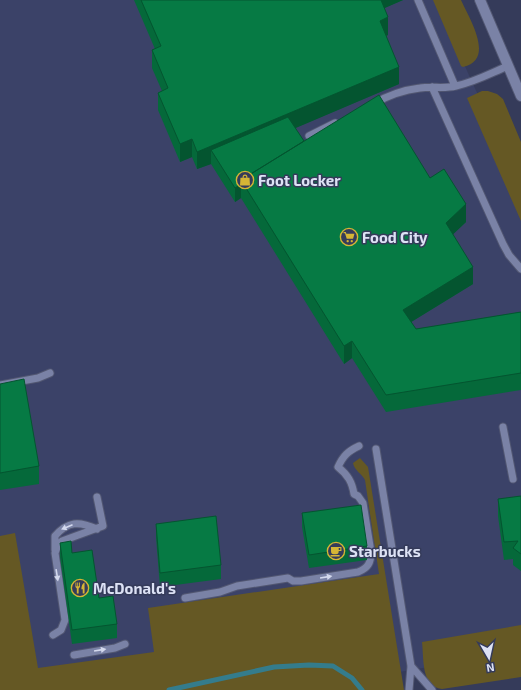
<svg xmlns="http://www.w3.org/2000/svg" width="521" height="690" viewBox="0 0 521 690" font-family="'Exo 2',sans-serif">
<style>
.built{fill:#3b4268}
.green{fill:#655824}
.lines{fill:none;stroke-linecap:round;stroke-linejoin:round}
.stream{stroke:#347c8c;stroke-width:5}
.service-casing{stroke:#525772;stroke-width:9}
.tertiary-casing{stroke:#525772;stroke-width:12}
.service{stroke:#7a82a6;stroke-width:7}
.tertiary{stroke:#7a82a6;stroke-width:10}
.wall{fill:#05693a}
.shaded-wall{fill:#045530}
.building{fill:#067a44;stroke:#045530}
.oneway{fill:#d3d8ed}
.labels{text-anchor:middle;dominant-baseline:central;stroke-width:3;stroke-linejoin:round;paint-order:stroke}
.poi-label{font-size:15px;font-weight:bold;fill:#dde2f5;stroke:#353b5a;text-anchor:start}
</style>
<rect width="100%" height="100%" fill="#353b5a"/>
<path class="built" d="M0 0H435L506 157 521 199V651L294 690H0Z"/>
<path class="green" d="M433 0H461C469 18 496 60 463 67L461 66Z
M482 91H488L497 94 503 99 521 142V221L467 98Z
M360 458 368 467 404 690H0V536L15 533 38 668 154 652 148 608 379 574 365 480C362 474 354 470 353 463Z
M521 625V677L442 689C421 687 424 659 422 642Z"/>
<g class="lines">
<path class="stream" d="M169 690 274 667 309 665 333 666 352 678 362 690"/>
<defs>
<path id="service" d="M418 0 455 86
M432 87 503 244 509 255 521 269
M373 104C387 96 403 90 420 88 432 86 444 89 456 86 475 82 491 73 508 66
M309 136 335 123
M0 385 38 378 50 373
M503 427 513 479
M376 449 411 666 409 690
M55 550V536C68 521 79 521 97 529
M185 598 220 592 237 586 288 578 293 581H301L358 572C368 568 371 563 371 552L363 503 358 496 354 494C352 482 348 475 338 467 343 456 348 451 359 446
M53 635 61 630 65 620 55 553 58 545 62 541 103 526 97 497
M74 655 115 648 125 644
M411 666 432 690"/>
<path id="tertiary" d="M480 0 521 96"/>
</defs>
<use href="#service" class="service-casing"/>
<use href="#tertiary" class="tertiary-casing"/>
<use href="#service" class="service"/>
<use href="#tertiary" class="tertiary"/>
</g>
<path class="wall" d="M134 0H403L384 8 388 35 386 36 399 84 295 128 304 141 430 178 466 222 453 234 473 284 411 322 416 329 521 312V390L386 412 352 358 344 364 241 198 235 202 211 164 197 169 192 157 180 162 158 110V93L162 91 152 68V50L155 49Z
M0 384 39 466V484L0 490Z
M521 496V571L513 565V559L504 560 498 516V499Z
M302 513 367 546V560L309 568 302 527Z
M156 524 221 565V579L160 587 156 537Z
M60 543 72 553 99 598 117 624V638L72 644 60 557Z"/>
<path class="shaded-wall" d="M378 0H403L378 11Z
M388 17V35L380 38V21Z
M399 67V84L218 161 211 150V164L197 169V152Z
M192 139V157L180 162V144Z
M241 184V198L235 202V188Z
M466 204V222L446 241V223Z
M473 267V284L403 327V310Z
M352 341V358L344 364V346Z"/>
<path class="building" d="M141 0H381L388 17 380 21 399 67 197 152 192 139 180 144 158 93 168 88 152 50 161 46Z
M379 95 430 178 444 169 466 204 446 223 473 267 403 310 416 329 521 312V373L386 395 352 341 344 346 241 180Z
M288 117 304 141 241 180V184L235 188 211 150Z
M24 379 39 466 0 473V384Z
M521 496V554L513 548 518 541 504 542 498 499Z
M361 505 367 546 309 555 302 513Z
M216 516 221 565 160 573 156 524Z
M71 541 72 553 92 550 99 598 113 596 117 624 72 630 60 543Z"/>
<defs><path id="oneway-solid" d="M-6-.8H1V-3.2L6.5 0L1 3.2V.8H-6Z"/></defs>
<g class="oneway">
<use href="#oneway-solid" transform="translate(67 527) rotate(157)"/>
<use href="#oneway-solid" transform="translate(57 575) rotate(81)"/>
<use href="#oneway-solid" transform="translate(326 577) rotate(-9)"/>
<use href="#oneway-solid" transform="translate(100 650) rotate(-9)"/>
</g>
<defs>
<symbol id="shop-ring" viewBox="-11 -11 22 22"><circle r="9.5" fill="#353b5a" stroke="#d5b535" stroke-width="1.5"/><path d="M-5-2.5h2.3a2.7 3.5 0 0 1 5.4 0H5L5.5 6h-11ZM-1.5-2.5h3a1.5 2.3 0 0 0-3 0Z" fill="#d5b535"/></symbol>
<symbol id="supermarket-ring" viewBox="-11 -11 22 22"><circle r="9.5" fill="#353b5a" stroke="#d5b535" stroke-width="1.5"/><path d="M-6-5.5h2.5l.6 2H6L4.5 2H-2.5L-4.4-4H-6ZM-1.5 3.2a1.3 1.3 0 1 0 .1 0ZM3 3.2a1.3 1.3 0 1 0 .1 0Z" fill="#d5b535"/></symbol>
<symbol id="cafe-ring" viewBox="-11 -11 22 22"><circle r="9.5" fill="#353b5a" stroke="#d5b535" stroke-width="1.5"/><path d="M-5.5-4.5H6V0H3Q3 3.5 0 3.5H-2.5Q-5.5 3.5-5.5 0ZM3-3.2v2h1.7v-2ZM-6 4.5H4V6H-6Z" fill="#d5b535"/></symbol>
<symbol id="restaurant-ring" viewBox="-11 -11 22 22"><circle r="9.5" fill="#353b5a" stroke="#d5b535" stroke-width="1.5"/><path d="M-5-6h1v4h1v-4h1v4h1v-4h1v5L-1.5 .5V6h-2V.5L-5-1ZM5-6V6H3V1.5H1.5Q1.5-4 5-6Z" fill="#d5b535"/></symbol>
</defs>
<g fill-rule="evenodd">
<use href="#shop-ring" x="235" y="170" width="20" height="20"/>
<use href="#supermarket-ring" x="339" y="227" width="20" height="20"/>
<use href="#cafe-ring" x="326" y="541" width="20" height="20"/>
<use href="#restaurant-ring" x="70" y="578" width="20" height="20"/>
</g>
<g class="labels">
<g class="poi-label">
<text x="258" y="180">Foot Locker</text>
<text x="362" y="237">Food City</text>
<text x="349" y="551">Starbucks</text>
<text x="93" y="588">McDonald's</text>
</g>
</g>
<g transform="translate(489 658) rotate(171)" stroke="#353b5a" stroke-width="3" paint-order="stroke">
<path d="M0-3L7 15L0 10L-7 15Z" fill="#dde2f5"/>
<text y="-6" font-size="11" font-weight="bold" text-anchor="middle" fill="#dde2f5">N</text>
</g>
</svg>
